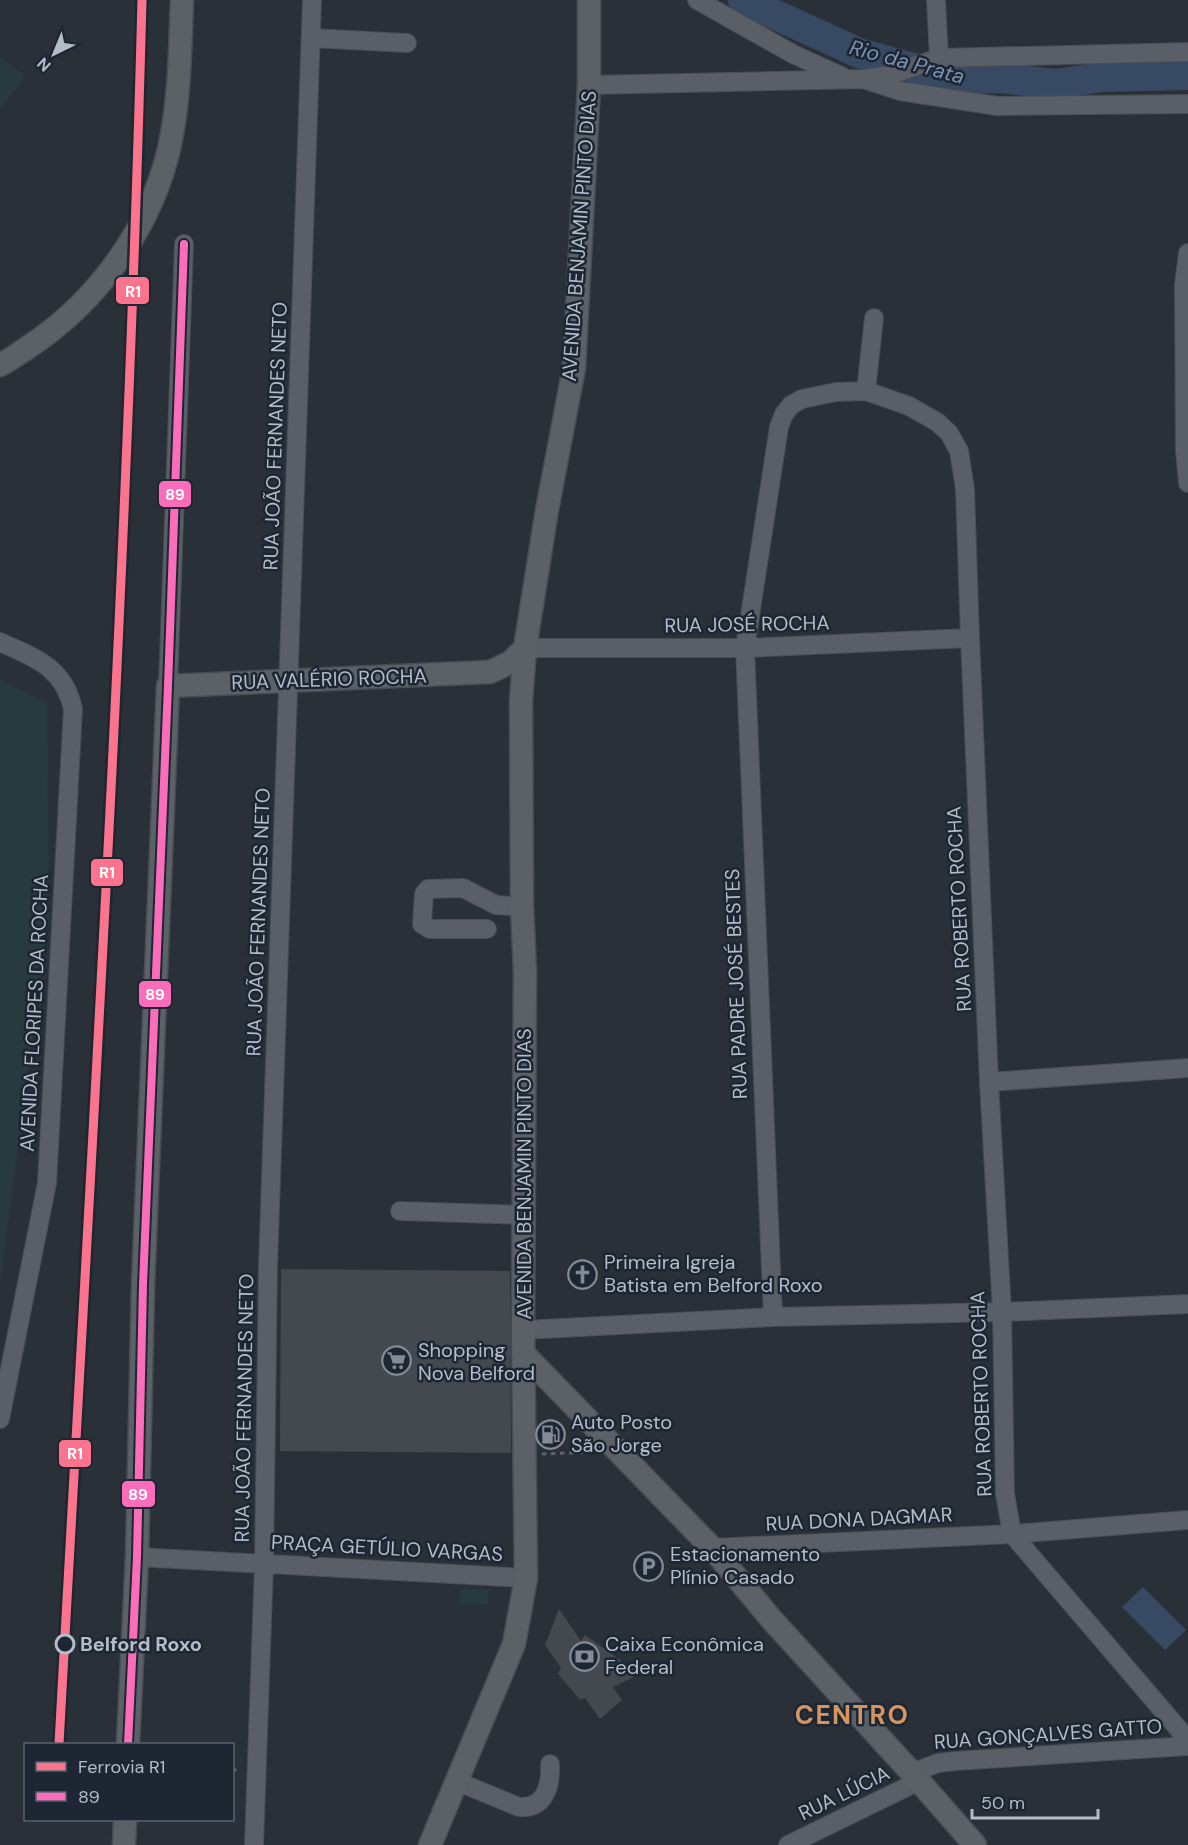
<svg xmlns="http://www.w3.org/2000/svg" width="1188" height="1845" viewBox="0 0 1188 1845" font-family="'DM Sans',sans-serif">
<style>
.green{fill:#273a3e}
.water{fill:#384963}
.lines{fill:none;stroke-linecap:round;stroke-linejoin:round}
.river{stroke:#384963;stroke-width:30}
.building{fill:#444950}
.minor-casing{stroke:#484c53;stroke-width:20}
.major-casing{stroke:#484c55;stroke-width:25}
.path{stroke:#5d636a;stroke-width:3;stroke-dasharray:4.5 4.5;stroke-linecap:butt}
.minor{stroke:#5a5e66;stroke-width:18}
.major{stroke:#5c6168;stroke-width:22}
.bus-1-casing{stroke:#1d2633;stroke-width:12}
.bus-1{stroke:#fb6dba;stroke-width:8}
.rail-1-casing{stroke:#1d2633;stroke-width:14}
.rail-1{stroke:#fc738d;stroke-width:9}
.stop-dot{fill:#1d2633;stroke:#b4bcc9;stroke-width:3}
.labels{text-anchor:middle;dominant-baseline:central;stroke-width:5;stroke-linejoin:round;paint-order:stroke}
.street-label{font-size:20px;fill:#b4bcc9;stroke:#1d2633}
.poi-label{font-size:20px;fill:#b4bcc9;stroke:#1d2633;text-anchor:start}
.stop-label{font-size:20px;font-weight:bold;fill:#b4bcc9;stroke:#1d2633;text-anchor:start}
.water-label{font-size:21px;font-style:italic;fill:#7c92b1;stroke:#1d2633}
.district-label{font-size:26px;font-weight:bold;letter-spacing:1.5px;fill:#d59563;stroke:#1d2633}
.line-badge{stroke:#1d2633;stroke-width:2}
.badge-label{font-size:16px;text-anchor:middle;font-weight:bold;fill:#fff}
</style>
<rect width="100%" height="100%" fill="#2a3038"/>
<path class="green" d="M0 57 25 75 0 110Z
M0 680 47 703 49 914 0 1284Z
M460 1589 489 1590 488 1605 460 1604Z"/>
<path class="water" d="M1143 1587 1186 1630 1165 1650 1122 1607Z"/>
<g class="lines">
<path class="river" d="M743 0 859 53 953 79 1001 78 1055 84 1103 77 1188 75"/>
</g>
<path class="building" d="M281 1269 510 1271 511 1453 280 1451Z
M559 1609 581 1641 585 1635 640 1674 613 1687 622 1700 600 1719 585 1698 580 1700 558 1674 561 1668 545 1645Z"/>
<g class="lines">
<defs>
<path id="minor" d="M697 0 793 54 843 77
M936 0 939 58
M311 38 407 43
M866 80 900 91 997 106 1188 104
M589 85 864 79 890 75 939 58 1188 52
M1188 253 1184 285 1185 450 1188 483
M866 391 874 318
M0 642C35 658 64 667 73 709L47 1183 0 1419
M525 648H745L970 638
M168 686 184 244
M487 929H430L422 924 424 894 428 889 463 888 496 905 522 907
M989 1082 1188 1068
M400 1211 525 1215
M773 1317 745 648 779 427 784 414 791 405 802 399 836 392 866 391 909 406 937 422 949 433 959 451 965 489 970 638 989 1082 1002 1312 1005 1494 1012 1534 1188 1740
M523 1330 773 1317 1002 1312 1188 1304
M712 1548 1012 1534 1188 1520
M137 1557 526 1578
M912 1773 938 1763 955 1761 1188 1746
M456 1781 519 1807C545 1809 551 1786 550 1764
M254 1845 264 1564 268 1265 312 0
M788 1845 919 1781"/>
<path id="major" d="M0 365C10 360 18 354 27 348 96 303 150 230 169 149 180 100 180 50 182 0
M523 1353 712 1548 772 1620 912 1773 975 1845
M128 1744 137 1557 143 1285 168 686 490 672 511 662 525 648
M124 1845 125 1820
M430 1845 514 1644 526 1578 523 1330 525 972 522 907 521 701 525 648 547 510 574 368 589 85V0"/>
</defs>
<use href="#minor" class="minor-casing"/>
<use href="#major" class="major-casing"/>
<path class="path" d="M542 1454 593 1452
M232 1770H241"/>
<use href="#minor" class="minor"/>
<use href="#major" class="major"/>
<defs>
<path id="bus-1" d="M128 1744 137 1557 143 1285 168 686 184 244"/>
</defs>
<use href="#bus-1" class="bus-1-casing"/>
<use href="#bus-1" class="bus-1"/>
<defs>
<path id="rail-1" d="M59 1744C91 1163 127 582 142 0"/>
</defs>
<use href="#rail-1" class="rail-1-casing"/>
<use href="#rail-1" class="rail-1"/>
</g>
<defs>
<symbol id="church-ring" viewBox="-11 -11 22 22"><circle r="9.5" fill="#1d2633" stroke="#848b96" stroke-width="1.5"/><path d="M-1.2-6h2.4v3.5h3.3v2.4h-3.3V6h-2.4V-.1h-3.3v-2.4h3.3Z" fill="#848b96"/></symbol>
<symbol id="supermarket-ring" viewBox="-11 -11 22 22"><circle r="9.5" fill="#1d2633" stroke="#848b96" stroke-width="1.5"/><path d="M-6-5.5h2.5l.6 2H6L4.5 2H-2.5L-4.4-4H-6ZM-1.5 3.2a1.3 1.3 0 1 0 .1 0ZM3 3.2a1.3 1.3 0 1 0 .1 0Z" fill="#848b96"/></symbol>
<symbol id="fuel-ring" viewBox="-11 -11 22 22"><circle r="9.5" fill="#1d2633" stroke="#848b96" stroke-width="1.5"/><path d="M-5.5-6h7V0h2V4h1.3V-2.5L3-4.5l.8-.8L6-3V5H2.5V1h-1V6h-7ZM-4.2-4.7v3.2H.2V-4.7Z" fill="#848b96"/></symbol>
<symbol id="parking-ring" viewBox="-11 -11 22 22"><circle r="9.5" fill="#1d2633" stroke="#848b96" stroke-width="1.5"/><path d="M-3.5-5.5H1a3.5 3.5 0 0 1 0 7H-1V5.5H-3.5ZM-1-3.4V-.6H.8a1.4 1.4 0 0 0 0-2.8Z" fill="#848b96"/></symbol>
<symbol id="bank-ring" viewBox="-11 -11 22 22"><circle r="9.5" fill="#1d2633" stroke="#848b96" stroke-width="1.5"/><path d="M-6-4H6V4H-6ZM0-2.3a2.3 2.3 0 1 0 0 4.6a2.3 2.3 0 1 0 0-4.6Z" fill="#848b96"/></symbol>
</defs>
<g fill-rule="evenodd">
<use href="#church-ring" x="566" y="1258" width="33" height="33"/>
<use href="#supermarket-ring" x="380" y="1344" width="33" height="33"/>
<use href="#fuel-ring" x="534" y="1418" width="33" height="33"/>
<use href="#parking-ring" x="632" y="1550" width="33" height="33"/>
<use href="#bank-ring" x="568" y="1640" width="33" height="33"/>
</g>
<circle class="stop-dot" cx="65" cy="1644" r="9"/>
<g class="labels">
<g class="street-label">
<text transform="translate(579 236) rotate(-86)">AVENIDA BENJAMIN PINTO DIAS</text>
<text transform="translate(275 436) rotate(-88)">RUA JOÃO FERNANDES NETO</text>
<text transform="translate(747 624) rotate(-1)">RUA JOSÉ ROCHA</text>
<text transform="translate(329 679) rotate(-2)">RUA VALÉRIO ROCHA</text>
<text transform="translate(959 909) rotate(-93)">RUA ROBERTO ROCHA</text>
<text transform="translate(258 922) rotate(-88)">RUA JOÃO FERNANDES NETO</text>
<text transform="translate(736 984) rotate(-92)">RUA PADRE JOSÉ BESTES</text>
<text transform="translate(34 1013) rotate(-87)">AVENIDA FLORIPES DA ROCHA</text>
<text transform="translate(524 1174) rotate(-90)">AVENIDA BENJAMIN PINTO DIAS</text>
<text transform="translate(981 1394) rotate(-92)">RUA ROBERTO ROCHA</text>
<text transform="translate(244 1408) rotate(-89)">RUA JOÃO FERNANDES NETO</text>
<text transform="translate(859 1519) rotate(-3)">RUA DONA DAGMAR</text>
<text transform="translate(387 1548) rotate(3)">PRAÇA GETÚLIO VARGAS</text>
<text transform="translate(1048 1734) rotate(-4)">RUA GONÇALVES GATTO</text>
<text transform="translate(844 1793) rotate(-26)">RUA LÚCIA</text>
</g>
<g class="poi-label">
<text x="604" y="1262">Primeira Igreja<tspan x="604" dy="23">Batista em Belford Roxo</tspan></text>
<text x="418" y="1350">Shopping<tspan x="418" dy="23">Nova Belford</tspan></text>
<text x="571" y="1422">Auto Posto<tspan x="571" dy="23">São Jorge</tspan></text>
<text x="670" y="1554">Estacionamento<tspan x="670" dy="23">Plínio Casado</tspan></text>
<text x="605" y="1644">Caixa Econômica<tspan x="605" dy="23">Federal</tspan></text>
</g>
<g class="stop-label">
<text x="80" y="1644">Belford Roxo</text>
</g>
<g class="water-label">
<text transform="translate(907 62) rotate(15)">Rio da Prata</text>
</g>
<g class="district-label">
<text x="852" y="1715">CENTRO</text>
</g>
</g>
<g class="line-badge">
<rect x="115" y="276" width="35" height="29" rx="6" fill="#fc738d"/>
<rect x="158" y="480" width="34" height="28" rx="6" fill="#fb6dba"/>
<rect x="90" y="858" width="34" height="29" rx="6" fill="#fc738d"/>
<rect x="138" y="980" width="34" height="28" rx="6" fill="#fb6dba"/>
<rect x="58" y="1439" width="34" height="29" rx="6" fill="#fc738d"/>
<rect x="121" y="1480" width="35" height="28" rx="6" fill="#fb6dba"/>
</g>
<g class="badge-label">
<text x="133" y="297">R1</text>
<text x="175" y="500">89</text>
<text x="107" y="878">R1</text>
<text x="155" y="1000">89</text>
<text x="75" y="1459">R1</text>
<text x="138" y="1500">89</text>
</g>
<rect x="24" y="1743" width="210" height="78" fill="#1d2633" stroke="#59626f" stroke-width="1.5"/>
<rect x="36" y="1762" width="30" height="9" fill="#fc738d" stroke="#59626f" stroke-width="1.5"/>
<text x="78" y="1773" font-size="18" fill="#b4bcc9">Ferrovia R1</text>
<rect x="36" y="1792" width="30" height="9" fill="#fb6dba" stroke="#59626f" stroke-width="1.5"/>
<text x="78" y="1803" font-size="18" fill="#b4bcc9">89</text>
<g transform="translate(54 54) rotate(223)" stroke="#1d2633" stroke-width="4.5" paint-order="stroke">
<path d="M0-4.5L10 22L0 15L-10 22Z" fill="#b4bcc9"/>
<text y="-9" font-size="16" font-weight="bold" text-anchor="middle" fill="#b4bcc9">N</text>
</g>
<path d="M972 1809v9h126v-9" fill="none" stroke="#b4bcc9" stroke-width="3"/>
<text x="981" y="1809" font-size="18" fill="#b4bcc9" stroke="#1d2633" stroke-width="4.5" paint-order="stroke">50 m</text>
</svg>
